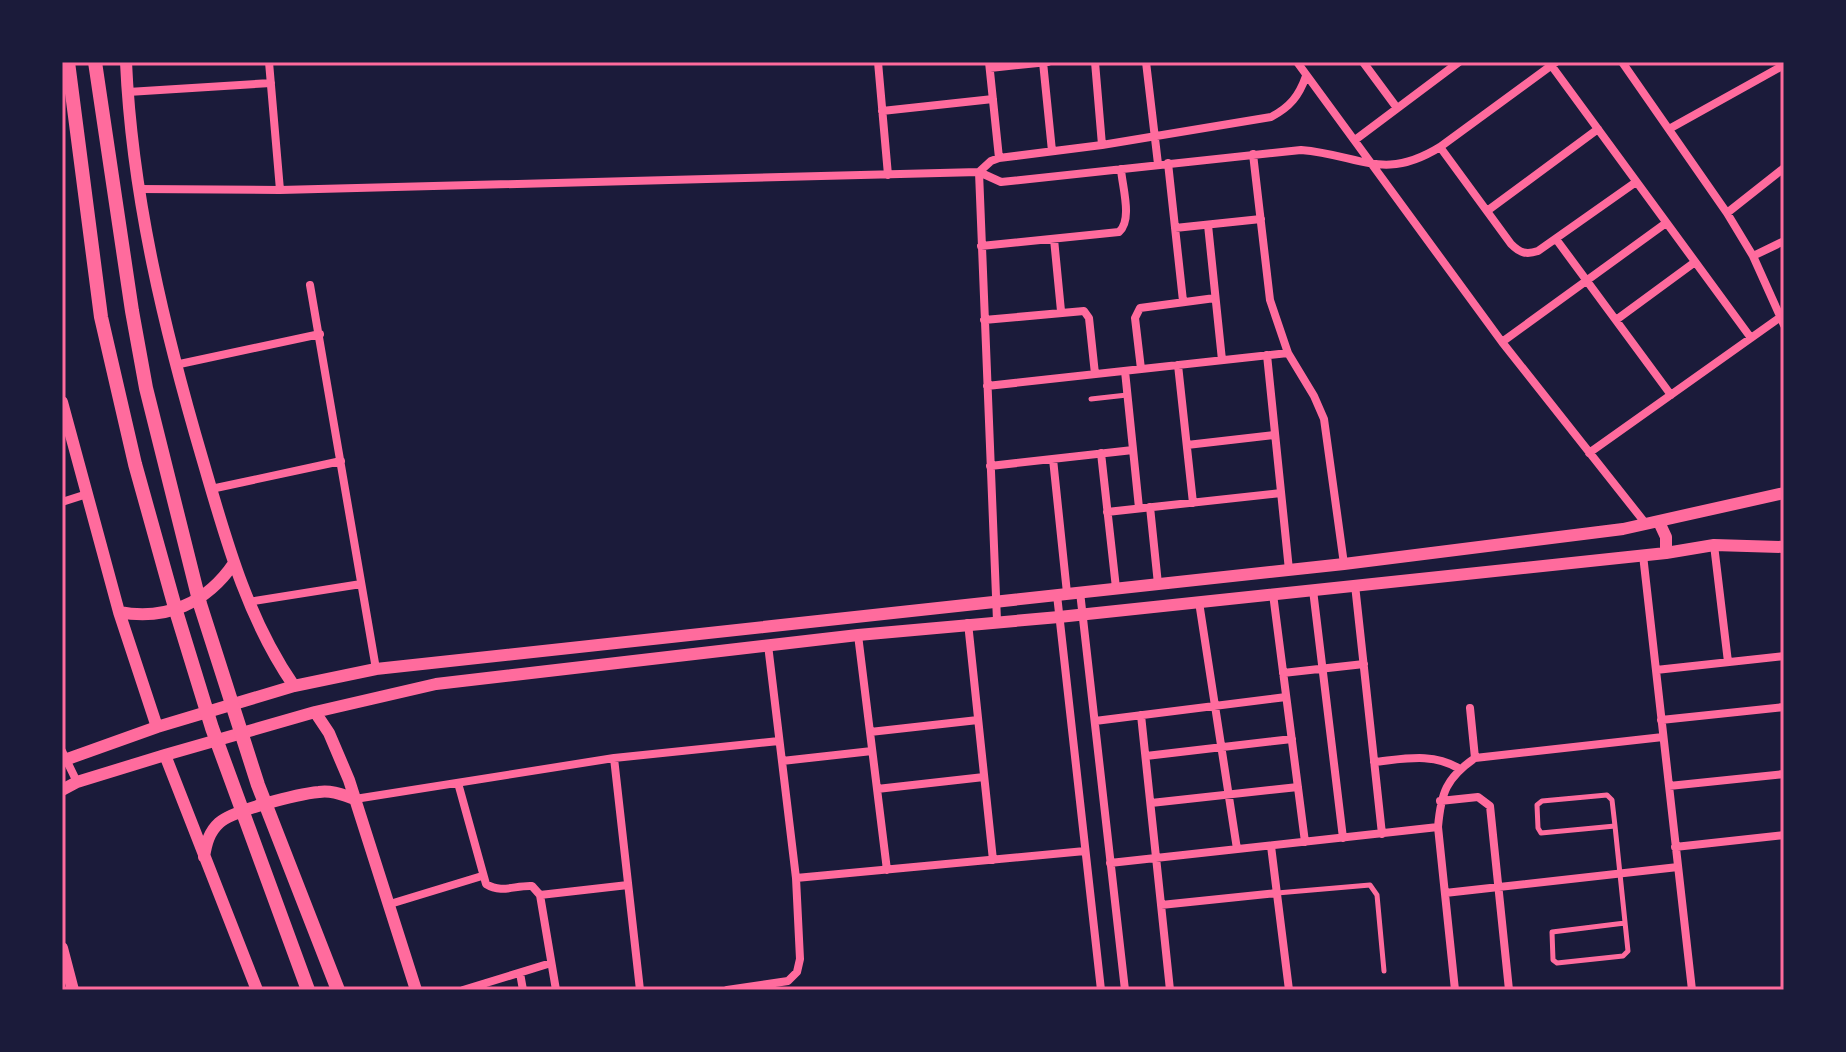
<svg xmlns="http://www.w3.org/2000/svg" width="1846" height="1052" viewBox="0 0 1846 1052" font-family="Commissioner,sans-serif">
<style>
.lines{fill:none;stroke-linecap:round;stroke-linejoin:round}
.service{stroke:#ff6b9d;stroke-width:5}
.minor{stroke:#ff6b9d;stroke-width:8}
.tertiary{stroke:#ff6b9d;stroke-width:12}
.secondary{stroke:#ff6b9d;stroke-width:14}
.neatline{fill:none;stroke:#ff6b9d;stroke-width:3}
</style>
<rect width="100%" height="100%" fill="#1b1b3a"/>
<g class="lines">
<path class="service" d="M1091 399 1127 395
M1615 826 1612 800 1607 795 1542 801 1537 805 1538 828 1541 833 1615 826 1628 951 1623 956 1557 963 1553 960 1552 932 1625 923
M1277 893 1370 885 1377 895 1384 971"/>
<path class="minor" d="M269 62 280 190
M878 62 888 175
M989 62 999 158
M1043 62 1052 151
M1095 62 1102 145
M1146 62 1158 164
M1297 62 1502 342 1646 524
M1363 62 1397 108
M1622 62 1727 213 1753 256 1784 325
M1551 65 1751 338
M990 68 1048 62
M128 92 271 83
M882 111 993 99
M1669 129 1784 65
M1355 140 1459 62
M1440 147 1511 244C1520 253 1526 255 1538 251L1636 182
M1253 154 1270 300 1288 353 1314 396 1324 419 1344 564
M1168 163 1183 301
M979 172 997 621
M979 172 991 161 999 158 1102 145 1271 117C1290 107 1299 96 1306 76
M139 189 280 190 979 172 1001 182 1301 150C1361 155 1383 182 1440 147L1556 62
M1487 211 1598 129
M1727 213 1784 168
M1208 225 1222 360
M1175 228 1261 219
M1054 239 1061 311
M1556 239 1671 395
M981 246 1119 232C1133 220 1122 186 1121 169
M1753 256 1784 241
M310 285 376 669
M984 320 1084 311 1089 318 1095 374
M1616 320 1695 262
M1502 342 1666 223
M1267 355 1289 570
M175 365 320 334
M1178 365 1193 503
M1141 369 1135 318 1140 308 1215 298
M1125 371 1139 508
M987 386 1288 353
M1187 445 1275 435
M1101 453 1116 588
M1589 453 1782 316
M1053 459 1067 593
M990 466 1133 450
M211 489 341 461
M62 502 87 494
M1150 507 1158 584
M1107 512 1281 493
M1714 545 1728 662
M1643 555 1692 990
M1355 585 1382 834
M1313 590 1343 838
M1080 592 1125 990
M1273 594 1305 842
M1057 595 1101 990
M248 602 361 584
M1199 602 1237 849
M968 623 993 860
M858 635 887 870
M1656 670 1784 656
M1283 673 1364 664
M1470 708 1475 758
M1141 715 1170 990
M1661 720 1784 707
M1095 721 1286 697
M870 732 978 720
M62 751 77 782
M1146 756 1292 739
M614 758 640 990
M782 761 872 751
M1374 762C1404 759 1433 752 1460 769
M458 783 486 884C502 894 515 885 532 886L540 895 556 990
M1669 786 1784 774
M877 789 984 777
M355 799 614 758 779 741
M1440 801 1478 797 1490 806 1509 990
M1151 803 1298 787
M1271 846 1289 990
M1675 847 1784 835
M1110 863 1438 827
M796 878 1085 851
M1445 893 1678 867
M540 895 628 885
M390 904 482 876
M1161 905 1277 893
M520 973 523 990
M463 990 551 963
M727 990 788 981 797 972 800 959 796 878 768 645
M1455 990 1438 827C1441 793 1446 778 1475 758L1663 737"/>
<path class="tertiary" d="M126 62C132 197 165 332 203 461 226 540 247 618 294 686
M62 402 119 612 157 727
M1659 522 1666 537V553
M119 612C166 621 207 603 234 563
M315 712 329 733 349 780 416 990
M165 755 257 990
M62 761 157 727 294 686 376 669 1344 564 1623 529 1784 493
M62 790 77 782 165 755 315 712 436 684 858 635 1059 617 1666 553 1714 545 1784 547
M204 857C206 844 209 832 219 823 233 810 298 794 319 792 331 790 343 795 355 799
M62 948 73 990"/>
<path class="secondary" d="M68 62 101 317 135 464 176 611 212 728 308 990
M95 62 132 311 146 388 200 604 258 785 338 990"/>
</g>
<rect width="1846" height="1052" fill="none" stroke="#1b1b3a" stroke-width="128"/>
<rect x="64" y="64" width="1718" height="924" class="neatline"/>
</svg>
